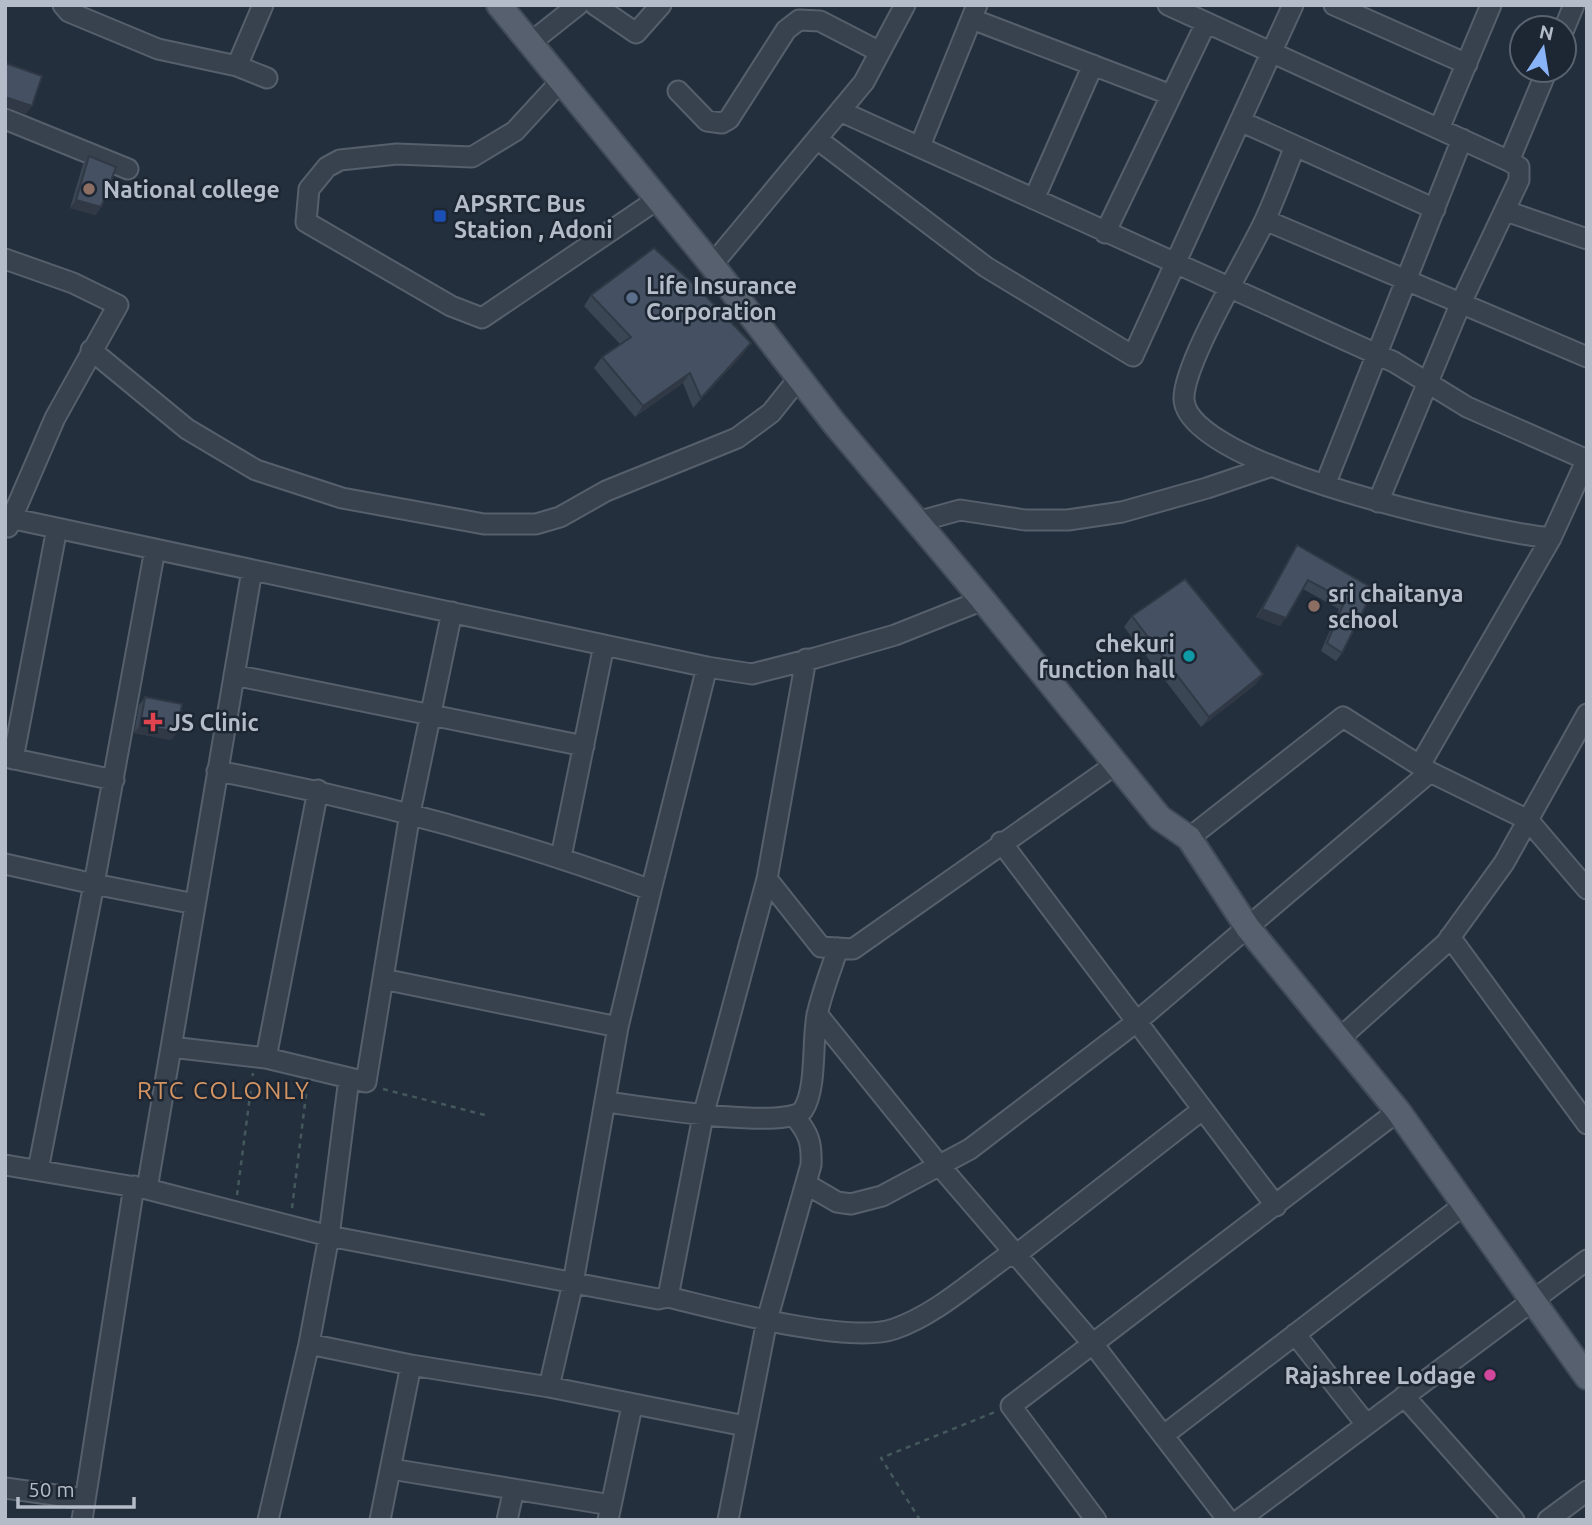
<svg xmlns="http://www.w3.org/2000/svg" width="1592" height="1525" viewBox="0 0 1592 1525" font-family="Ubuntu,sans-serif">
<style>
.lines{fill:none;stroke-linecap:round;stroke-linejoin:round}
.minor-casing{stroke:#565f6c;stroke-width:23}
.major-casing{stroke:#414a57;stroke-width:28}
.path{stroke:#44595c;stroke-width:2.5;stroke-dasharray:5 5;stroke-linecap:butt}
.minor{stroke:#38414e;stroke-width:19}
.major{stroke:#56606e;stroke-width:24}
.wall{fill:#3b4654}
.shaded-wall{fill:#303945}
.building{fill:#455162;stroke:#303945;stroke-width:2}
.education-dot{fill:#8d6e63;stroke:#1d2633;stroke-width:2.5}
.transit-dot{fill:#1a4fb4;stroke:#1d2633;stroke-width:2.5}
.service-dot{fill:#5c6f8a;stroke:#1d2633;stroke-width:2.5}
.culture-dot{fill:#0f9aa8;stroke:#1d2633;stroke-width:2.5}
.health-dot{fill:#e0444e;stroke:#1d2633;stroke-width:2.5}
.hotel-dot{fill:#d1479c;stroke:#1d2633;stroke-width:2.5}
.labels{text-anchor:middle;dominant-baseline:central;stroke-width:5;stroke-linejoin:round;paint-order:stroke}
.poi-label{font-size:23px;font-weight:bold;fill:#b4bcc9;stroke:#1d2633;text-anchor:start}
.neighbourhood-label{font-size:24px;letter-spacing:2px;fill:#d59563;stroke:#1d2633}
</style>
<rect width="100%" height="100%" fill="#242f3e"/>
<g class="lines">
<defs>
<path id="minor" d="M63 5 69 12 158 49 237 66 263 5
M595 5 636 33 661 5
M1168 5 1509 161 1547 70
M1334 5 1467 64
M972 19 1171 95
M1564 29 1574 5
M530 43 578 5
M237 66 267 78
M561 81 515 131 472 157 397 154 340 160 327 167 309 189 306 222 451 306 482 318 658 199
M678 91 707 121 722 123 729 119 786 30 799 20 820 21 880 52
M840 111 1394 362 1467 407 1585 459
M5 119 128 169
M1240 121 1435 209
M1439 129 1491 5
M817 139 986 267 1133 356 1293 5
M920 146 977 5
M1295 146C1285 171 1276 196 1265 220 1247 259 1183 363 1184 399 1186 467 1491 532 1551 538
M1034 199 1093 65
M1506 211 1587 239
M1265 220 1587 357
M1105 233 1206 23
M5 259 73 283 118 305 55 418 8 527
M712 265 864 82 905 5
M91 350 187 429 256 470 342 498 484 524H536L560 517 606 491 737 438 771 413 799 378
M1325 485 1462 139
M1378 502 1460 305 1519 180V167L1509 161
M5 517 707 667 752 674 815 658 895 635 983 600
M917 522 960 510 1025 520H1068L1122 512 1207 488 1272 466
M155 549 94 884 195 904
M806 659 767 879 821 947 853 949 1116 764
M234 675 584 746
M5 757 114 780
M13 759 57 528
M1420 765 1551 538 1587 459
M217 771C366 799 510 838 651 890L707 667
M318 790 266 1058 366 1082 410 813 452 612
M1189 838 1343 717 1430 772 1528 820 1587 889
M1001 842 1276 1206
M561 857 604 645
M5 864 94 884 38 1170
M1450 937 1587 1124
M383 979 618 1027 651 890
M817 1014 939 1165 1093 1344 1228 1520
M1339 1039 1446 943 1504 863 1587 714
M171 1047 266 1058
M607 1102C636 1106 788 1131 803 1110 817 1089 812 1040 817 1015 822 992 831 970 838 948
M5 1165 147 1189 329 1236 658 1299 668 1297C718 1309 849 1345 894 1329 935 1315 971 1282 1006 1257L1017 1254 1202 1110
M806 1184 837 1202 851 1204 882 1196 970 1149 1135 1023 1430 772
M147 1189 252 570
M668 1297 703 1116 767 879
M1295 1334 1366 1424
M309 1344 411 1365 549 1387 745 1426
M549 1387 573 1283 618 1027
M1404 1396 1514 1520
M1164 1435 1465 1204
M391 1469 611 1505
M5 1488 84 1499
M82 1520 134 1186
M268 1520 309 1344 329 1236 349 1078
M380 1520 411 1365
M507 1520 514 1489
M608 1520 632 1406
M728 1520 767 1320 811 1165C812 1143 809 1133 794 1116
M1096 1520 1011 1406 1398 1111
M1239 1520 1587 1260
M1548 1520 1587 1491"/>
<path id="major" d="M499 5 712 265 834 423 983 600 1160 818 1189 838 1248 928 1398 1111 1587 1377"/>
</defs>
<use href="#minor" class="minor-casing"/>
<use href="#major" class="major-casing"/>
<path class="path" d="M383 1089 485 1115
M237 1195 253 1073
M292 1208 307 1087
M920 1520 881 1458 995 1412"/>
<use href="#minor" class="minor"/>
<use href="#major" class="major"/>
</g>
<path class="wall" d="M89 156 96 215 70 208 83 164Z
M591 295 751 343 743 354 693 408 683 383 635 417 594 368 602 357 620 344 584 306Z
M1297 545 1374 589 1342 653 1336 661 1321 651 1339 609 1303 589 1280 626 1256 617Z
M1132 616 1263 674 1255 685 1201 727 1124 627Z
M145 697 177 732 171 740 134 733 139 705Z"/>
<path class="shaded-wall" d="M5 97 32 106 26 114 5 107Z
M76 200 101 207 96 215 70 208Z
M751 343 743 354 693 408 701 398Z
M690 373 683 383 635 417 643 406Z
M1262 609 1286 618 1280 626 1256 617Z
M1263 674 1255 685 1201 727 1209 717Z
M140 725 177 732 171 740 134 733Z"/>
<path class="building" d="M5 63 42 76 32 106 5 97Z
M89 156 116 167 101 207 76 200Z
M654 248 699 289 751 343 701 398 690 373 643 406 602 357 631 337 591 295Z
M1297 545 1374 589 1342 653 1327 643 1345 600 1308 580 1286 618 1262 609Z
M1185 579 1263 674 1209 717 1132 616Z
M145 697 182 704 177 732 140 725Z"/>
<g class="education-dot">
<circle cx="89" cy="189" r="7"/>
<circle cx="1314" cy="606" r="7"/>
</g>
<rect class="transit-dot" x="433" y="209" width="14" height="14" rx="3.5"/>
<circle class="service-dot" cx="632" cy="298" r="7"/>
<circle class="culture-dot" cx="1189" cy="656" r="7"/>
<path class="health-dot" d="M149.5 711.5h7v7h7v7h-7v7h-7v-7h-7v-7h7z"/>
<circle class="hotel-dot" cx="1490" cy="1375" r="7"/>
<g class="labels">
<g class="poi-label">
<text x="103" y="189">National college</text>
<text x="454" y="203">APSRTC Bus<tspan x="454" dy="26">Station , Adoni</tspan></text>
<text x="646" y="285">Life Insurance<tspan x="646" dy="26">Corporation</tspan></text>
<text x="1328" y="593">sri chaitanya<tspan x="1328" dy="26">school</tspan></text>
<text x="1175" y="643" text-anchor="end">chekuri<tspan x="1175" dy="26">function hall</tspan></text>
<text x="169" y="722">JS Clinic</text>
<text x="1476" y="1375" text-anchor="end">Rajashree Lodage</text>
</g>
<g class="neighbourhood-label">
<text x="224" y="1090">RTC COLONLY</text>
</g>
</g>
<rect width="1592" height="1525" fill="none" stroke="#b4bcc9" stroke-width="14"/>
<g transform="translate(1543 49) rotate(12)"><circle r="33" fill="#1d2633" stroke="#59626f" stroke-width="2"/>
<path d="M0-5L12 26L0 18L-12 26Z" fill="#8ab4f8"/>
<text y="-10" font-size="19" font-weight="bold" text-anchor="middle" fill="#b4bcc9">N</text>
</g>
<path d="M18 1497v10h116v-10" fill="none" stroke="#b4bcc9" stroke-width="3.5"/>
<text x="28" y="1497" font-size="21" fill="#b4bcc9" stroke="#1d2633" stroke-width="5" paint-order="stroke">50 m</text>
</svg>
